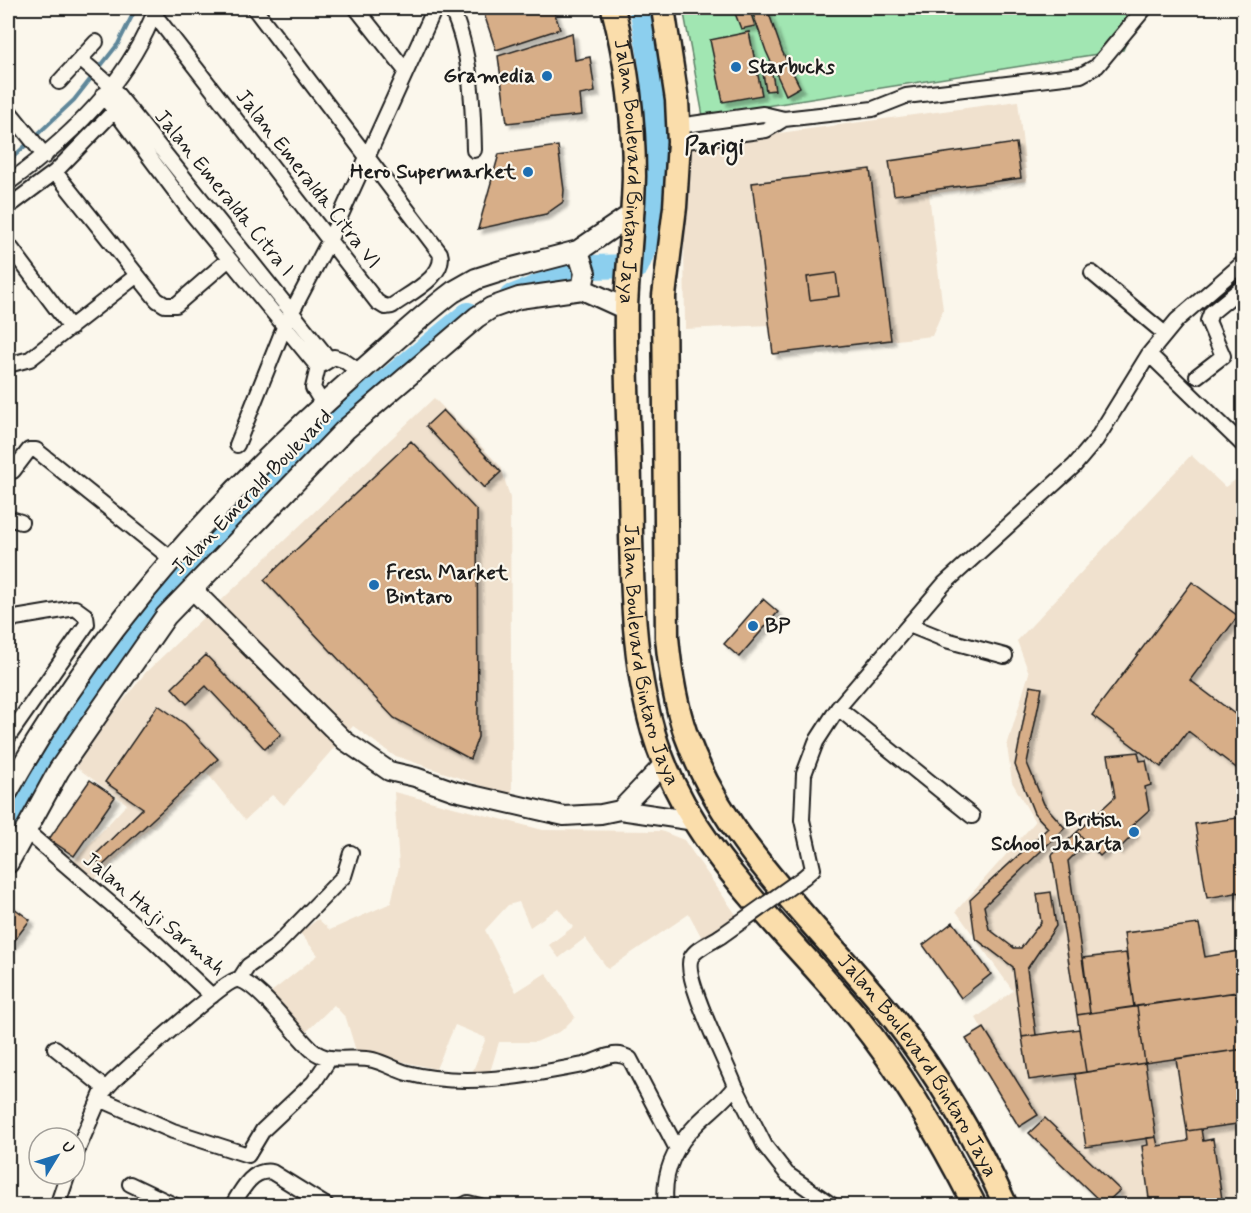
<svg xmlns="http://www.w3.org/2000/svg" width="1251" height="1213" viewBox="0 0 1251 1213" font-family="Mynerve,sans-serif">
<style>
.built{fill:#f0e1ce}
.green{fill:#a1e6b2;stroke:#5e8167;stroke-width:1.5}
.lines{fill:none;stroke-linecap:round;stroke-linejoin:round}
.stream{stroke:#5f879a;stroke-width:4}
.river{stroke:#8ccfee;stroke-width:24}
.building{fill:#d7ae88;stroke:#1c1c1c;stroke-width:1.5;filter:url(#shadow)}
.minor-casing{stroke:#1c1c1c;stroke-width:18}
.tertiary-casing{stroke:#1c1c1c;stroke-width:22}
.secondary-casing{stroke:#1c1c1c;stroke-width:24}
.primary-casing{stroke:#1c1c1c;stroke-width:27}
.minor{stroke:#fbf7ec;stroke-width:14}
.tertiary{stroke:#fbf7ec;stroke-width:18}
.secondary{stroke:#fbf7ec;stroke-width:20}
.primary{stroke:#faddab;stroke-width:22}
.minor-bridge-casing{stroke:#1c1c1c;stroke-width:18;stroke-linecap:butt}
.minor-bridge{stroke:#fbf7ec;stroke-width:14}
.poi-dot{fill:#1f6fb2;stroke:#fbf7ec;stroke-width:2}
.labels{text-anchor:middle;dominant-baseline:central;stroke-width:4.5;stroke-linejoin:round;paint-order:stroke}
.poi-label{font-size:21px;font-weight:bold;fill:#1c1c1c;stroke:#fbf7ec;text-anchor:start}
.street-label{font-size:21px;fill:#1c1c1c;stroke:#fbf7ec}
.quarter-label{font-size:24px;font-weight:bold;fill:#1c1c1c;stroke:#fbf7ec}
</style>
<defs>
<filter id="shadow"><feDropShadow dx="4.5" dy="4.5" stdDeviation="1.5" flood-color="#0004"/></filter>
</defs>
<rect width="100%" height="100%" fill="#fbf7ec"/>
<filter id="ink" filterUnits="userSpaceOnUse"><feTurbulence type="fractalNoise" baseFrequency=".0167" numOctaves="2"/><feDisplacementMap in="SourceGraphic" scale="12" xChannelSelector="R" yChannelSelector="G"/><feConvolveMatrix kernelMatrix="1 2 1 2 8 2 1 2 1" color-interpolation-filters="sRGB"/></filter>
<g filter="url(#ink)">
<path class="built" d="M1018 101 1027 181 929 194 943 310 932 336 773 354 769 325 685 329 683 146Z
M434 398 501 467 510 498 512 796 393 755 353 726 284 805 272 795 245 820 207 773 95 879 74 861 127 804 76 767 108 720 146 672Z
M1191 455 1225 487 1243 475V1205H1130L1023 1103 976 1018 1013 991 956 911 1035 822 1012 782 1007 746 1029 673 1017 641Z
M394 792 543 830 661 831 684 840 737 916 702 938 689 914 608 969 585 938 559 958 549 945 573 927 558 908 530 927 519 902 508 905 485 930 516 992 546 973 575 1017 561 1031 536 1042H499L490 1072 472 1073 486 1038 455 1025 436 1069 356 1051 346 1018 334 1005 303 1035 270 993 318 955 300 933 318 919 330 930 391 903 399 867Z"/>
<path class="green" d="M683 8H1147L1135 23 1123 50 703 116Z"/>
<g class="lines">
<path class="stream" d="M8 162 74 100 118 44 136 8"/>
<path class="river" d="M511 297 588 267 637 266C669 199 656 79 641 8
M8 819 168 591 299 453 468 314"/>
</g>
<path class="building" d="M482 8H553L560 29 496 50Z
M733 8H749L755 26 741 29Z
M751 8H767L782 51 800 87 786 95 766 51Z
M749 32 762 95 723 102 710 40Z
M572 33 575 60 590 57 595 92 580 95 582 115 507 123 498 56Z
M772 73 775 90 766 91 763 74Z
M1016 143 1021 178 894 195 889 161Z
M558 146 564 190 563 202 546 214 478 229 499 154Z
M870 169 891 340 773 354 752 183Z
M836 273 839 296 810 300 807 277Z
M443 410 501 472 484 488 426 426Z
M411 441 477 511 478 737 470 759 394 718 264 580Z
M1192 582 1238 616 1190 680 1244 721V764L1239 770 1188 731 1161 767 1092 715Z
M763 599 778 612 739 657 724 644Z
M206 655 281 734 265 749 206 686 187 704 172 688Z
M1030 686 1042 688 1027 763 1044 804 1065 828 984 906 989 929 1014 948H1021L1041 922 1037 894 1051 892 1056 926 1027 969 1036 1035 1022 1037 1013 967 975 938 970 900 1048 828 1034 813 1015 765Z
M158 705 185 724 218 759 102 866 93 857 143 808 105 782Z
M1138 752 1140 761 1146 760 1151 785 1145 787 1149 810 1130 827 1135 833 1118 850 1113 844 1100 856 1077 832 1115 797 1108 755Z
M90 780 115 797 74 856 49 839Z
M1244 817V909L1241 892 1207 898 1195 824Z
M1077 832 1087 842 1068 861 1090 1013 1077 1015 1052 855Z
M10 905 30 920 8 949V909Z
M953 922 991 974 961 998 923 945Z
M1199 924 1205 957 1244 950V991L1134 1007 1124 933Z
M1126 953 1134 1007 1090 1013 1083 958Z
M1236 992 1244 1049 1145 1063 1137 1006Z
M1137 1006 1145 1063 1086 1072 1077 1015Z
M984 1028 1038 1115 1019 1127 966 1039Z
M1079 1029 1086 1072 1029 1080 1022 1037Z
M1244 1049V1123L1187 1131 1176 1059Z
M1145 1063 1156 1137 1086 1147 1075 1074Z
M1045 1118 1120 1190 1104 1205 1029 1133Z
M1201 1129 1203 1141 1213 1139 1223 1206H1150L1142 1146 1148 1145 1147 1138 1156 1137 1158 1146 1188 1141 1187 1131Z"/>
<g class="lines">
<defs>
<path id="minor" d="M356 8 405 70
M451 8C471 51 473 103 474 150
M154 14 377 302 385 307 392 306C408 294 447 276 440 253L254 8
M80 59 110 85 329 359
M59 82 96 42
M103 95 193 215 318 367
M8 110 45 156
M678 126 763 114 784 119 873 109 906 96 1081 75 1097 66 1145 8
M679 142 766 130 784 119
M55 172 157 300 165 305H176L229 259
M8 183C69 139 130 80 156 8
M8 207 55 172 120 105
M8 244 71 328
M1092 273 1165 334
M1149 354 1244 446
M8 365 30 359 136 276
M1197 376 1223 356 1208 321 1211 313 1244 286
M323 404 313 388 318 367 334 357 343 360 360 372
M237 445 285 325 329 241 435 8
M8 472 13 471 29 450H36L173 560
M8 518 21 522
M8 623 15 618 75 608 86 616 87 624 8 737
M909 625 946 640 1005 656
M838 708 972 816
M25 830 154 941 212 996
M804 877 813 869 802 820 804 774 816 742 838 708 944 584 1074 466 1096 440 1149 354 1177 320 1244 262
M239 980 248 966 274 948 344 876 351 853
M55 1048 106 1089
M735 1086 765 1146 787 1174 833 1206
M100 1099 173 1131 248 1155 263 1130 314 1082 330 1058
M75 1156 102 1093 113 1081C130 1066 223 982 236 980 255 978 297 1037 312 1050 329 1065 353 1055 373 1060 385 1063 396 1070 407 1073 464 1088 527 1076 583 1065 600 1061 614 1048 630 1059L677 1149
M130 1184 176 1206
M57 1206 68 1174
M232 1206C241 1191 252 1168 272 1172L327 1206
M462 1206 468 1203 480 1206
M666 1206C662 1175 674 1147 696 1125 709 1111 724 1102 735 1086 727 1063 682 977 691 958 695 949 712 942 721 936"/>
<path id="tertiary" d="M192 589 345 741 389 771 415 777 455 791 564 816 601 814 620 810 695 821
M620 810 665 763"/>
<path id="secondary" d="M578 251 585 273 582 289
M8 791C96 631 224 491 360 372 391 345 421 316 453 292L476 279 501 271 578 251 632 214
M8 863 59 770 166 616 345 430 477 317 491 308 519 298 582 289 626 309"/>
<g id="primary">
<path id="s1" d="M613 8C627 63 634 119 634 176 633 220 628 263 626 307 625 366 629 425 630 484 632 566 630 652 653 731 686 847 784 927 857 1017 904 1075 941 1139 975 1206"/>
<path id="s2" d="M663 8 677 100 679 142 675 207 664 296 667 637C670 670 675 703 686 735 726 848 822 928 894 1019 938 1076 976 1140 1006 1206"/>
</g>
</defs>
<use href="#minor" class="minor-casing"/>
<use href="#tertiary" class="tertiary-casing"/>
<use href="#secondary" class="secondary-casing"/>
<use href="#primary" class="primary-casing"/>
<use href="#minor" class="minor"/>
<use href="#tertiary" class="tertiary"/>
<use href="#secondary" class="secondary"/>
<use href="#primary" class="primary"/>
<defs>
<path id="minor-bridge" d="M721 936 804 877"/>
</defs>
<use href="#minor-bridge" class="minor-bridge-casing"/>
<use href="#minor-bridge" class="minor-bridge"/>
</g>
</g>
<g class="poi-dot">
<circle cx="736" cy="67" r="6"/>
<circle cx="547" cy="76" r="6"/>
<circle cx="528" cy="172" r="6"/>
<circle cx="374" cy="585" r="6"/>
<circle cx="753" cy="626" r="6"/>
<circle cx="1134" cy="832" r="6"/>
</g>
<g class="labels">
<g class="poi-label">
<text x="748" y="67">Starbucks</text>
<text x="535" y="76" text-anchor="end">Gramedia</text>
<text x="516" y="172" text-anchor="end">Hero Supermarket</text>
<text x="386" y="573">Fresh Market<tspan x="386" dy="24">Bintaro</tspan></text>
<text x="765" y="626">BP</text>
<text x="1122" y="820" text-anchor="end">British<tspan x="1122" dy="24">School Jakarta</tspan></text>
</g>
<g class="street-label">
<text stroke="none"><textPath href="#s1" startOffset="165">Jalan Boulevard Bintaro Jaya</textPath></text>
<text transform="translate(308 179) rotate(52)">Jalan Emeralda Citra VI</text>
<text transform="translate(224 193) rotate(51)">Jalan Emeralda Citra I</text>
<text transform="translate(252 492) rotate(-46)">Jalan Emerald Boulevard</text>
<text stroke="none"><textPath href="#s1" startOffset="651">Jalan Boulevard Bintaro Jaya</textPath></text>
<text transform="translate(154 914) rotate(40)">Jalan Haji Sarmah</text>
<text stroke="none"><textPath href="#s2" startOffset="1137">Jalan Boulevard Bintaro Jaya</textPath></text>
</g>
<g class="quarter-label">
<text x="714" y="147">Parigi</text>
</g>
</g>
<rect width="1251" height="1213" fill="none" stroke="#fbf7ec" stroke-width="30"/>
<rect x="15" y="15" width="1221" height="1183" fill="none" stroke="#1c1c1c" stroke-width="2" filter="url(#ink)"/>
<g transform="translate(57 1156) rotate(52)"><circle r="28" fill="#fbf7ec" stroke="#a29f99" stroke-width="1.5"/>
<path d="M0-4.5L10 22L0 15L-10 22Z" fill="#1f6fb2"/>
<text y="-9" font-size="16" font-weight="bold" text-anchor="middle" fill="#1c1c1c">U</text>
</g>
</svg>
